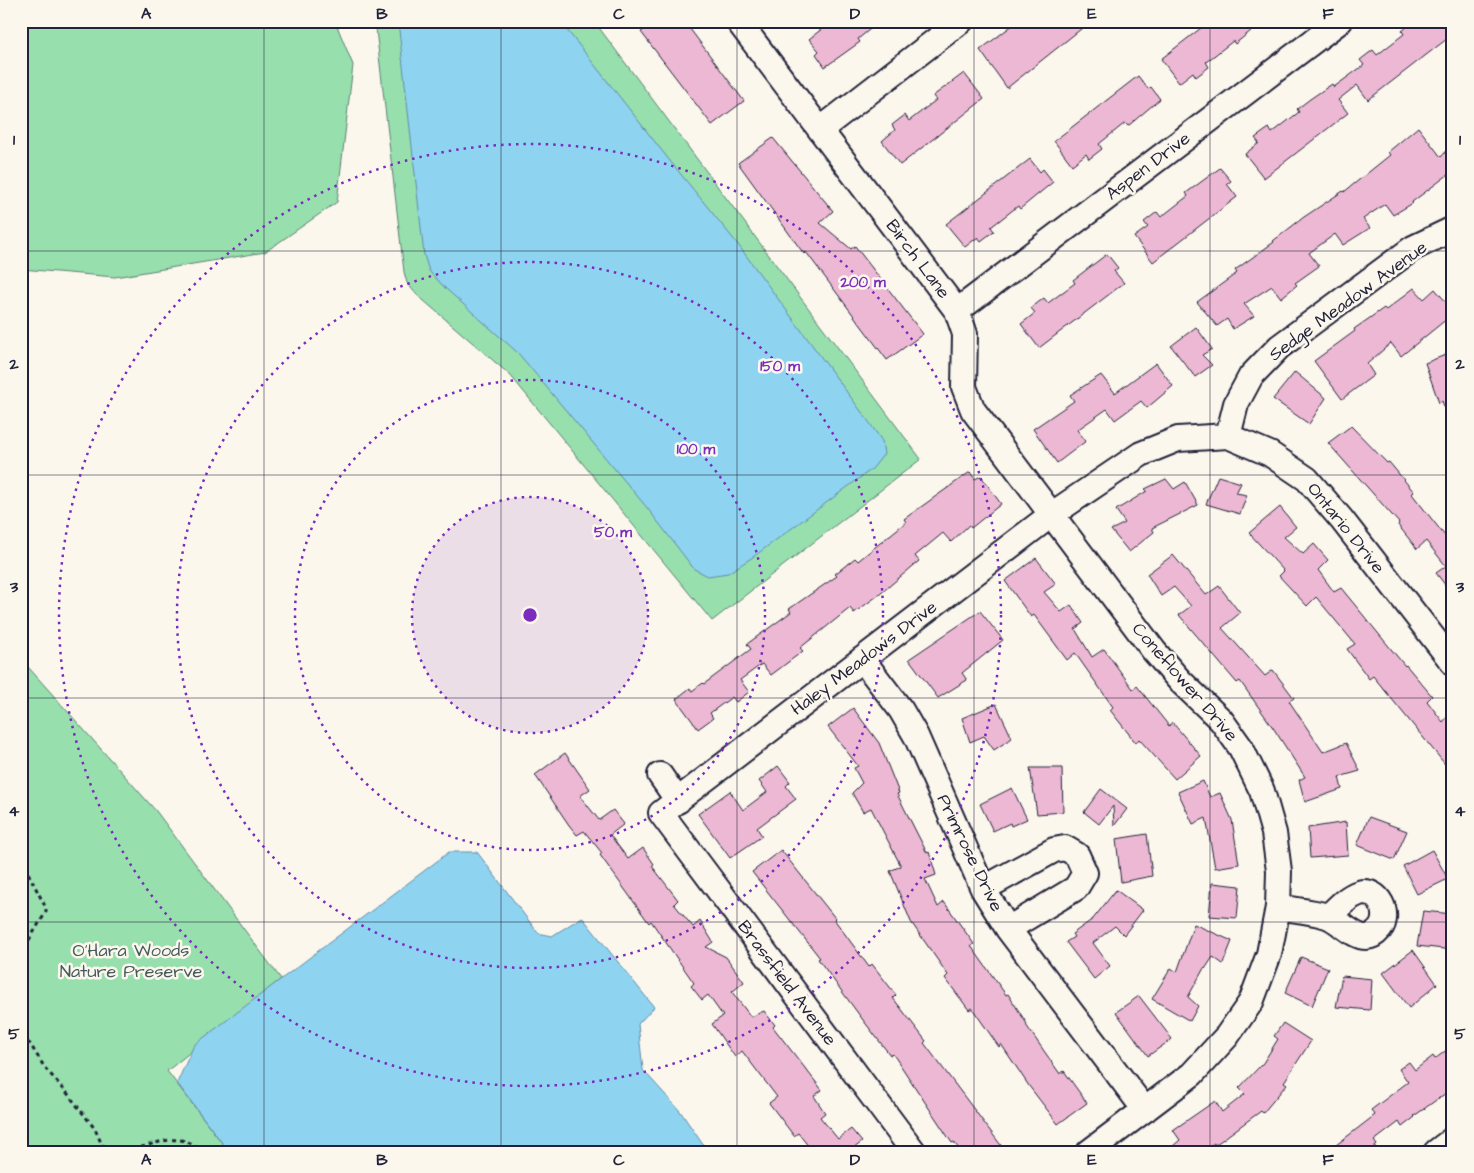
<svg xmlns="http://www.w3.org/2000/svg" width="1474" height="1173" viewBox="0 0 1474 1173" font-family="'Architects Daughter',sans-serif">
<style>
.green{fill:#97dfad;stroke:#5c8074}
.water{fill:#8ed3f0;stroke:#638ca8}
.building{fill:#edb8d3;stroke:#22223b}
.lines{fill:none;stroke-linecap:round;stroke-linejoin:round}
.minor-casing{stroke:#22223b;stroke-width:28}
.path{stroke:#22223b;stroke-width:3;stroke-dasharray:4 4;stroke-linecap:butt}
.minor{stroke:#fbf7ec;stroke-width:24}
.grid{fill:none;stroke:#22223b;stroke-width:1;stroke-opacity:0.55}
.ring{fill:none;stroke:#7b2cbf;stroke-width:2.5;stroke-dasharray:2.5 5}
.labels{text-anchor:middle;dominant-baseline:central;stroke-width:5;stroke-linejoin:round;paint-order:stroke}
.street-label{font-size:18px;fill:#22223b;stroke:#fbf7ec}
.park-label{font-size:18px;fill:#455b5d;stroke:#fbf7ec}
.centre{fill:#7b2cbf;stroke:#fbf7ec;stroke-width:2.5}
.ring-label{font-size:15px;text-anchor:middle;font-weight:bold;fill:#7b2cbf;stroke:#fbf7ec;stroke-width:5;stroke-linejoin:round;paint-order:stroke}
.neatline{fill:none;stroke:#22223b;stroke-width:2}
.grid-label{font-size:16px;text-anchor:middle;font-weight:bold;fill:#22223b}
</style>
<rect width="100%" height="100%" fill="#fbf7ec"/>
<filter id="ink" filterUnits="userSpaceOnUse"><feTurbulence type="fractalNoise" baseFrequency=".02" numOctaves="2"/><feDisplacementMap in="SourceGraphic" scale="10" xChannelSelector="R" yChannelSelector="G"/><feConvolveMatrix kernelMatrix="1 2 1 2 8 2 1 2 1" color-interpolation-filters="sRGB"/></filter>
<g filter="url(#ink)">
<path class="green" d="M21 21H335L353 65 337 202 265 252 115 277 21 269Z
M375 21H594L921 459 712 621 510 375 416 294 407 283 404 272Z
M21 659 156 811 281 979 167 1071 229 1152H21Z"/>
<path class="water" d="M398 21H560L670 161 736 242 869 422 882 441 884 454 872 469 753 557 728 573 708 576 694 569 648 509 518 353 445 288 429 271 424 255Z
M449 852H477L538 933 552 936 582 917 654 1007 638 1024 643 1070 680 1111 708 1152H229L177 1083 194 1045Z"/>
<path class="building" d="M656 21H684L744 101 712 125 641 32Z
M832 21H880L858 39 860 42 825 67 816 54 819 51 809 39Z
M1018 21H1091L1007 88 980 50Z
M1210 21H1263L1235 44 1233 41 1206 62 1209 67 1196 77 1193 72 1179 83 1161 59Z
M1414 21H1442L1452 35 1368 100 1357 85 1338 100 1348 113 1264 178 1245 154 1259 143 1255 138 1269 128 1272 133 1299 112 1297 109 1310 99 1332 84 1334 87 1364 65 1360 60 1373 50 1377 55 1404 34 1402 31Z
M964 73 984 99 900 165 882 141 895 130 892 125 905 115 909 121 936 100 933 96Z
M1138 76 1148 89 1151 87 1160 99 1128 126 1125 123 1099 144 1102 149 1089 159 1086 154 1072 165 1054 141Z
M1418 127 1441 157 1453 144V171L1412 202 1413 203 1393 215 1385 204 1363 219 1370 228 1343 245 1335 234 1309 253 1319 266 1295 283 1297 285 1281 298 1272 286 1244 304 1254 316 1233 329 1227 319 1217 326 1197 302 1237 273 1235 270 1274 242 1273 241 1304 217 1343 191 1344 192 1390 155 1388 152Z
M773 138 833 211 820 223 851 249 855 246 923 334 887 360 806 252 804 254 738 163Z
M1030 159 1040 172 1043 169 1053 182 1020 209 1018 206 991 227 994 231 981 241 978 237 965 247 946 224Z
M1220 168 1231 181 1227 184 1237 197 1153 262 1134 237 1148 227 1144 222 1157 212 1161 217 1188 196 1186 193Z
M1107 254 1118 268 1114 271 1124 283 1039 348 1021 324 1035 313 1031 308 1044 298 1048 303 1075 283 1073 280Z
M1414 288 1424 299 1435 289 1453 310V314L1401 356 1391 343 1367 364 1374 375 1342 399 1314 361 1355 331 1354 329 1384 308 1386 310Z
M1196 327 1212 349 1202 355 1212 365 1195 377 1171 346Z
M1453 352V425H1451L1442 401 1439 403 1425 363Z
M1156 363 1173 386 1147 408 1141 401 1115 420 1107 409 1077 430 1086 441 1057 463 1033 429 1074 401 1070 395 1101 375 1115 393Z
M1295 372 1326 398 1309 424 1273 399Z
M1351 426 1387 463 1389 462 1414 492 1412 494 1453 546V595L1436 573 1446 566 1426 541 1417 549 1398 525 1399 523 1328 443Z
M970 472 975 479 981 476 1001 504 971 528 969 525 951 542 943 533 915 556 919 561 880 594 854 613 850 608 800 648 803 651 771 675 762 664 740 680 749 692 736 702 732 697 710 713 713 718 698 729 676 699 690 688 692 691 703 683 704 684 751 649 747 644 791 612 789 609 837 576 835 574 855 558 858 561 906 522 904 519Z
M1218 476 1241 483 1236 493 1247 495 1240 514 1206 504Z
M1166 479 1174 489 1185 482 1198 505 1152 528 1154 532 1129 552 1111 530 1125 523 1116 510 1147 491 1145 489Z
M1280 507 1296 527 1284 537 1303 554 1314 544 1328 560 1318 570 1334 592 1341 588 1405 666 1406 665 1432 696 1427 701 1443 722 1453 710V774L1373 676 1369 679 1347 649 1355 644 1316 597 1307 606 1279 576 1284 571 1249 533Z
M1173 555 1206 595 1219 586 1240 613 1222 628 1265 676 1273 670 1294 698 1289 701 1323 752 1346 743 1360 771 1339 777 1342 789 1305 802 1299 780 1305 777 1274 729 1240 681 1237 683 1179 615 1191 606 1174 587 1161 596 1147 574Z
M1036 558 1056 584 1044 592 1061 612 1071 605 1083 623 1075 629 1092 657 1104 649 1133 689 1137 686 1169 726 1172 722 1201 756 1175 779 1139 739 1136 743 1110 710 1113 707 1075 653 1067 660 1034 615 1031 617 1005 581Z
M980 611 1003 640 962 673 967 680 938 698 909 659Z
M996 704 1012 738 994 750 984 736 970 742 962 718Z
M853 708 879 743 899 793 897 794 927 853 929 852 936 875 925 879 938 907 944 902 974 944 971 946 1006 995 1008 994 1027 1024 1026 1025 1060 1074 1064 1071 1087 1103 1058 1124 1029 1086 1001 1044 999 1047 972 1008 969 1010 945 978 948 975 911 922 890 871 901 866 871 808 863 812 852 793 862 783 854 768 858 766 828 727Z
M565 753 590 789 580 796 599 820 613 810 624 824 610 835 628 859 643 848 654 864 652 866 678 900 674 904 693 927 700 921 713 942 706 947 726 957 744 982 732 992 751 1017 764 1011 775 1025 773 1027 822 1090 814 1096 825 1113 820 1117 838 1139 851 1129 862 1142 849 1152H813L798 1133 794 1136 769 1103 777 1097 742 1051 735 1057 712 1024 723 1016 708 995 702 1000 691 986 694 983 651 921 649 923 600 855 602 853 584 831 577 835 569 825 535 775Z
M778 766 790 782 786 786 796 799 757 828 762 836 730 858 698 814 730 791 743 810 767 792 759 781Z
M1030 768H1062L1063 812 1037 814Z
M1203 781 1210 797 1220 793 1232 820 1239 864 1215 868 1206 818 1193 824 1178 792Z
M1012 788 1027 819 1011 826 1010 823 993 831 980 804Z
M1101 789 1127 809 1114 826 1113 806 1099 824 1084 812Z
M1369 817 1407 831 1394 860 1357 845Z
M1346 822 1348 855 1310 858 1308 828Z
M1147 834 1152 876 1121 882 1116 839Z
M781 850 835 918 834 919 869 967 872 964 896 995 893 998 926 1041 924 1043 1006 1152H961L954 1142 952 1143 893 1054 890 1055 863 1020 818 959 820 958 752 872Z
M1432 850 1448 879 1417 894 1403 866Z
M1212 883 1240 886 1237 918 1209 916Z
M1116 890 1143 910 1124 935 1115 926 1093 943 1110 966 1094 979 1066 942 1074 937 1072 934 1093 919Z
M1423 911 1453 914V950L1417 946Z
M1194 924 1232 941 1223 964 1213 957 1205 969 1204 968 1188 997 1198 1006 1190 1021 1152 999 1171 968 1177 972Z
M1413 950 1437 984 1409 1008 1383 973Z
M1301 957 1328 968 1312 1006 1285 993Z
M1342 976 1372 979 1370 1010 1336 1007Z
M1139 996 1172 1039 1148 1056 1116 1012Z
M1283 1023 1311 1041 1284 1082 1287 1084 1263 1113 1261 1111 1215 1145 1214 1143 1202 1152H1166L1180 1140 1173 1130 1215 1101 1222 1112 1245 1094 1239 1088 1263 1063 1278 1039 1274 1036Z
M1453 1045V1088L1414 1116 1415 1117 1402 1127 1399 1122 1374 1141 1377 1145 1369 1152H1327L1375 1115 1371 1110 1408 1082 1399 1069 1409 1062 1415 1070 1433 1056 1435 1059Z"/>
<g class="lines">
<defs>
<path id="minor" d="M738 21 957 311 965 334 964 387 973 410 1154 651 1180 681 1221 720 1241 748 1262 791 1274 833 1279 871 1278 907 1269 954 1251 1002 1227 1036 1192 1074 1089 1152
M821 129 961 21
M957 311 1340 21
M1228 436 1236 404 1251 376 1279 347 1413 248 1453 229
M862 659 901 710 916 736 983 889 1008 929 1145 1110
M660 775 678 801
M983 889 1054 850 1065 848 1077 855 1085 873 1076 888 1008 929
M1278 907C1294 910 1312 911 1327 916 1343 921 1362 951 1380 929 1391 915 1379 887 1359 893 1347 897 1338 907 1329 916
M914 1152 661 813 1051 515 1141 454 1178 439 1228 436 1270 454 1307 479 1342 520 1453 663
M1436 1152 1453 1139"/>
</defs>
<use href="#minor" class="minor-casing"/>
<path class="path" d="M21 859 46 908V912L21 953
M21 1037 30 1044 45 1068 68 1094 95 1129 102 1145 100 1152
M102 1145C108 1148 115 1150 121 1150 149 1151 177 1125 201 1152"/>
<use href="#minor" class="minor"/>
</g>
</g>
<path class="grid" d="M264 21V1152M501 21V1152M737 21V1152M974 21V1152M1210 21V1152M21 251H1453M21 475H1453M21 698H1453M21 922H1453"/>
<circle cx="530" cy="615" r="118" fill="#7b2cbf" fill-opacity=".12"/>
<g class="ring">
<circle cx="530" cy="615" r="118"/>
<circle cx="530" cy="615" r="235"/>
<circle cx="530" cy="615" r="353"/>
<circle cx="530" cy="615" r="471"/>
</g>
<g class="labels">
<g class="street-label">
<text transform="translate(1148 166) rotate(-37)">Aspen Drive</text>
<text transform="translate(918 259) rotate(53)">Birch Lane</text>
<text transform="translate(1348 301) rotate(-36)">Sedge Meadow Avenue</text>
<text transform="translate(1346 528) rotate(51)">Ontario Drive</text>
<text transform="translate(864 658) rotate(-37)">Haley Meadows Drive</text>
<text transform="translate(1185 682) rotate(49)">Coneflower Drive</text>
<text transform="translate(970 853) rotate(64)">Primrose Drive</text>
<text transform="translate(787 983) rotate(53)">Brassfield Avenue</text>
</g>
<g class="park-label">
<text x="131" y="950">O'Hara Woods<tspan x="131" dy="21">Nature Preserve</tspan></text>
</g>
</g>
<circle cx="530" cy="615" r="8" class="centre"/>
<g class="ring-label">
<text x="863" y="287">200 m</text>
<text x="780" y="371">150 m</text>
<text x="696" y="454">100 m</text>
<text x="613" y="537">50 m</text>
</g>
<rect width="1474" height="1173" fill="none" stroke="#fbf7ec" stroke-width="55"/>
<rect x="28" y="28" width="1418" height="1118" class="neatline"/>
<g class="grid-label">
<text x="146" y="19">A</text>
<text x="382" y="19">B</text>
<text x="619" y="19">C</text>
<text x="855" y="19">D</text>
<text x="1092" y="19">E</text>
<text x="1328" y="19">F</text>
<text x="14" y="145">1</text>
<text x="1460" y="145">1</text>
<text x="14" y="369">2</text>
<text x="1460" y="369">2</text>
<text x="14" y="592">3</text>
<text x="1460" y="592">3</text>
<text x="14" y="816">4</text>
<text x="1460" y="816">4</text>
<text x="14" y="1039">5</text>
<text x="1460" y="1039">5</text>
<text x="146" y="1165">A</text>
<text x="382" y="1165">B</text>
<text x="619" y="1165">C</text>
<text x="855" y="1165">D</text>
<text x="1092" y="1165">E</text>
<text x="1328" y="1165">F</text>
</g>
</svg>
